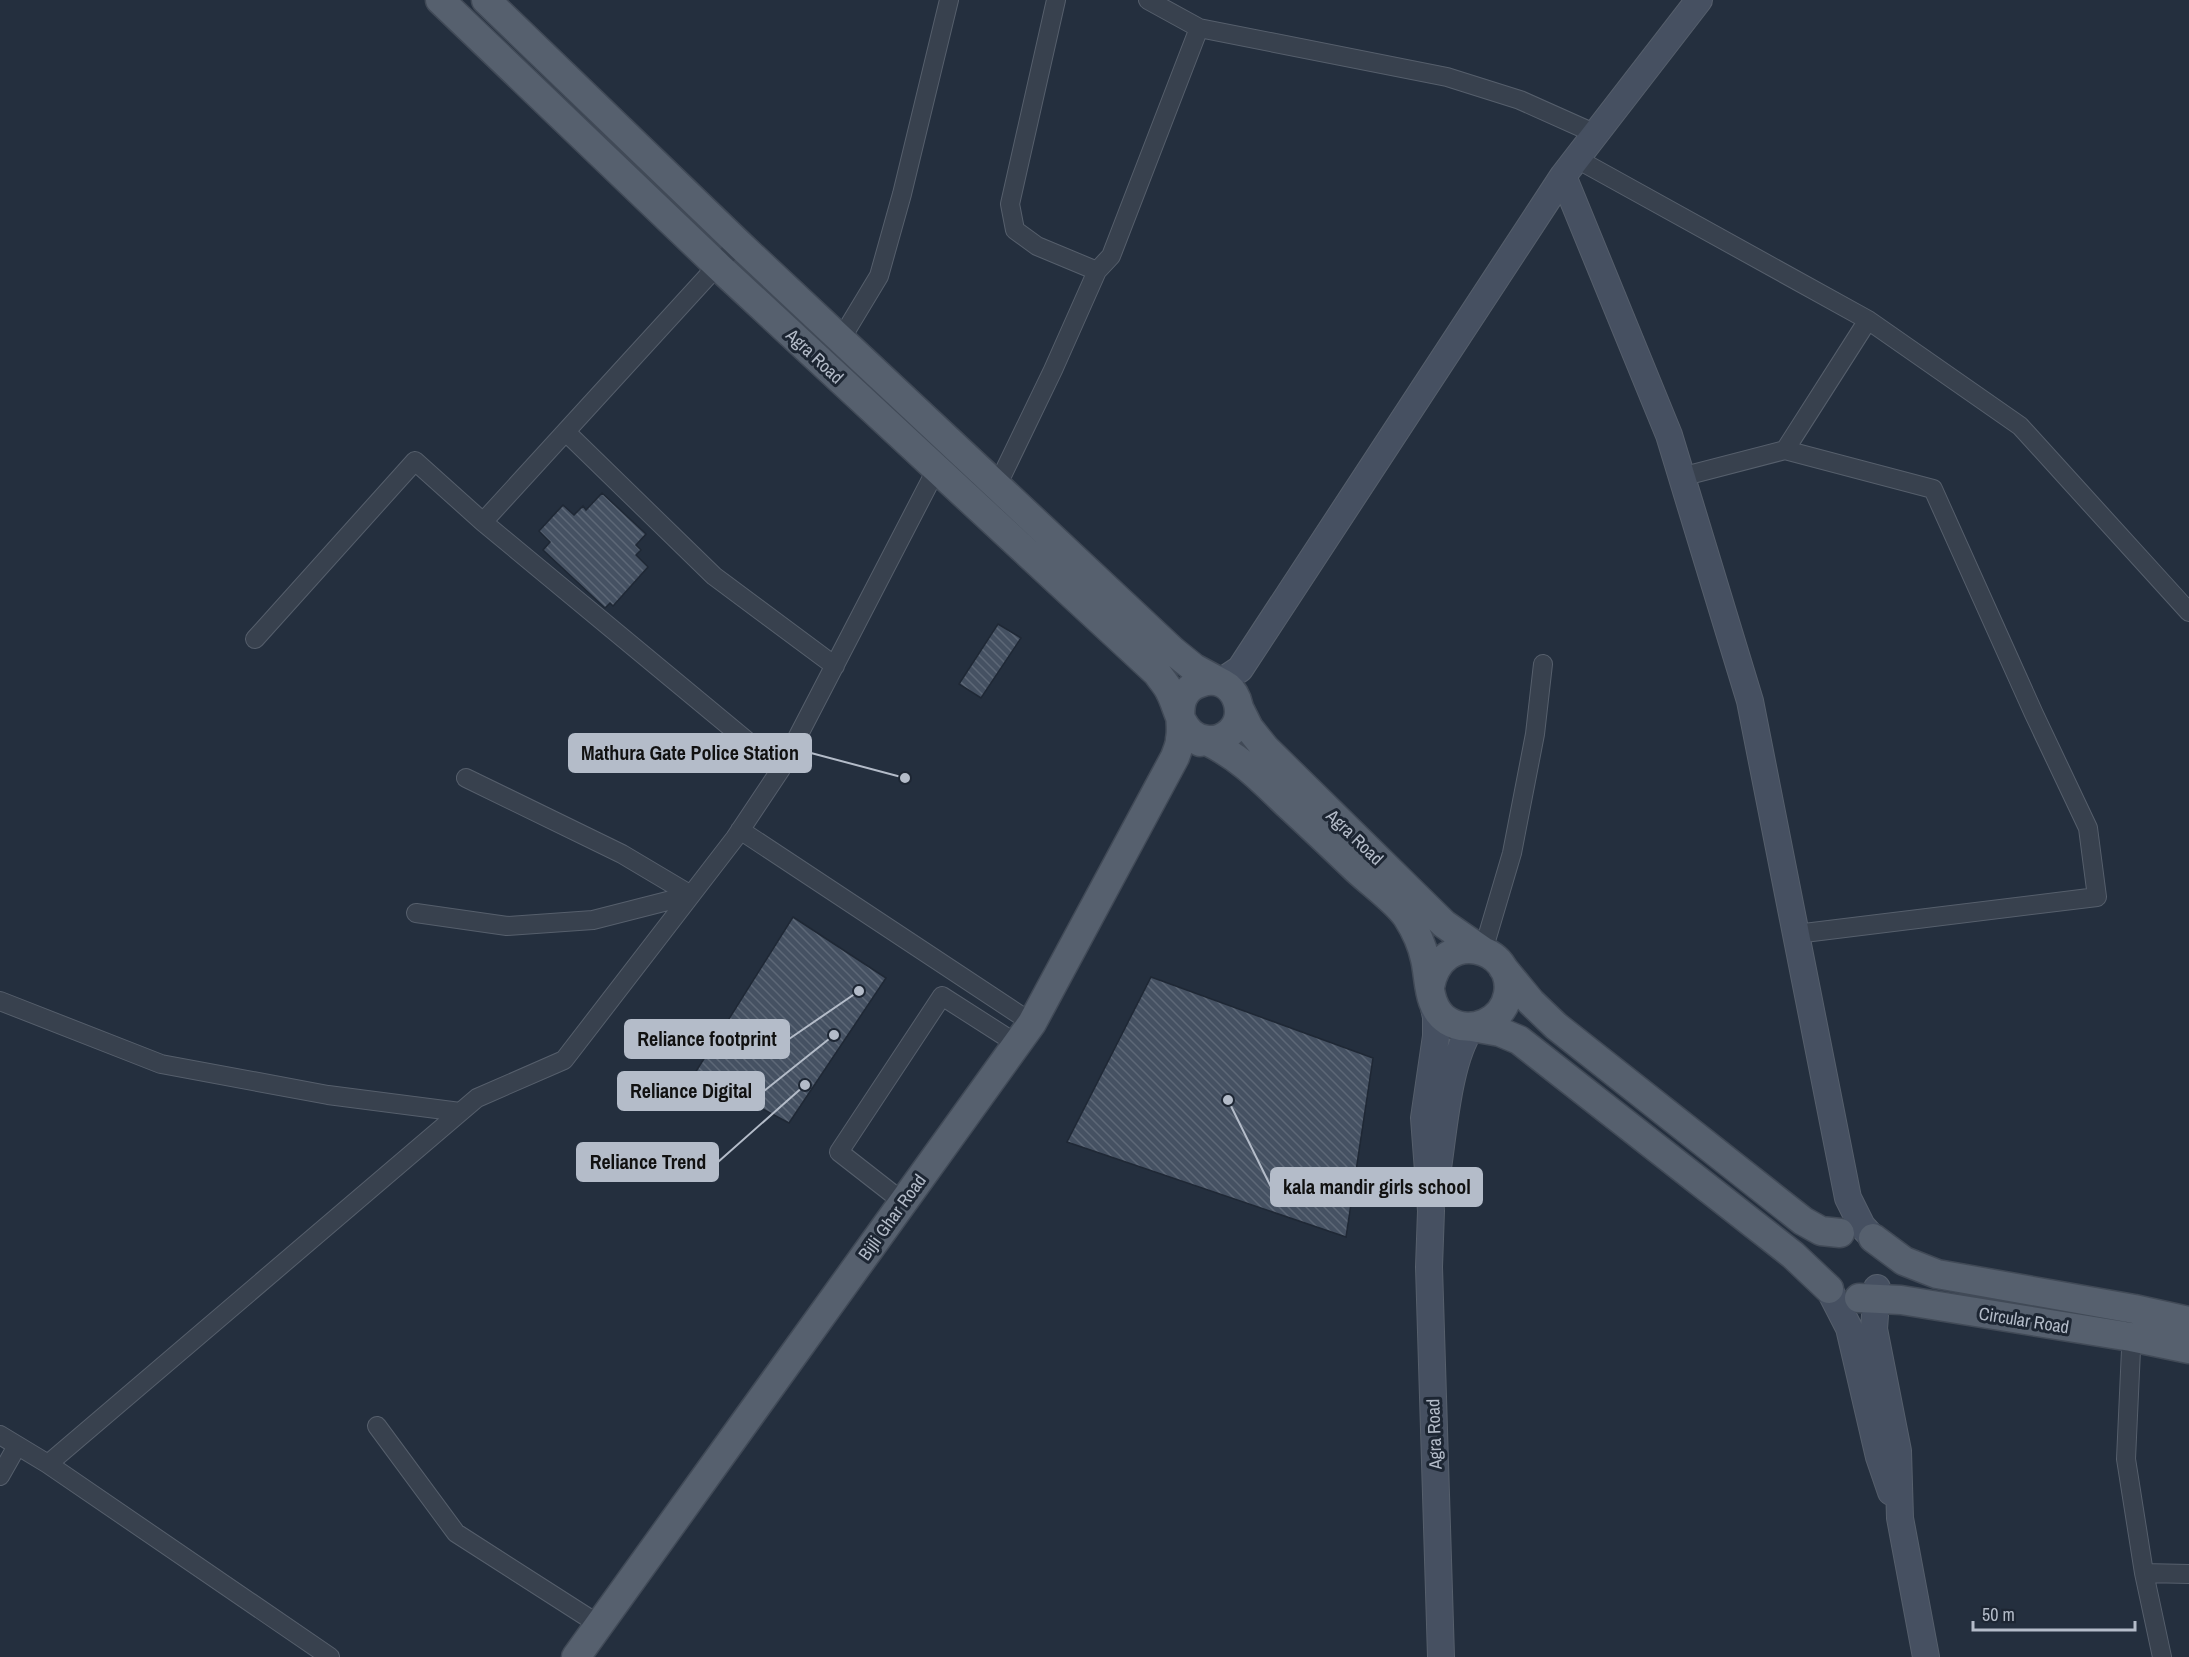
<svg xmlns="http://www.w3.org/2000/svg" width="2189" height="1657" viewBox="0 0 2189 1657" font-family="'Archivo Narrow',sans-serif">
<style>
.building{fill:url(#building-back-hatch);stroke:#1f2835;stroke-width:1.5}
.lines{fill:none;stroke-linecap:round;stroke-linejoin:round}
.street-casing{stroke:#565f6c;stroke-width:20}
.secondary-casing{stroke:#565f6c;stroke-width:28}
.primary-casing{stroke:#414a57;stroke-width:31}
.street{stroke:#38414e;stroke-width:18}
.secondary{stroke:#465061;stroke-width:26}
.primary{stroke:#56606e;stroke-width:28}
.labels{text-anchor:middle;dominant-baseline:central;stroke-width:6;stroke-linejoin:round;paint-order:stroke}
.street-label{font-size:18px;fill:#b4bcc9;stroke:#1d2633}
.leader{fill:none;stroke:#b4bcc9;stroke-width:2}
.callout-dot{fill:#b4bcc9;stroke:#1d2633;stroke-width:2}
.callout{fill:#b4bcc9;stroke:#b4bcc9;stroke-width:2}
.callout-label{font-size:20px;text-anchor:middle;font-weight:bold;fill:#111}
</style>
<defs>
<pattern id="building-back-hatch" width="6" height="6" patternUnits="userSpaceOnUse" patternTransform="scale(1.5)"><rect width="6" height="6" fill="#455162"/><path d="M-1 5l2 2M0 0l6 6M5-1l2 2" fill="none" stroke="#5d6877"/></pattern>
</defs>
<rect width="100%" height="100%" fill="#242f3e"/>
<path class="building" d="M602 493 646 534 636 545 641 550 636 555 648 567 613 606 610 603 605 608 543 550 550 542 539 531 563 505 574 515 583 506 586 510Z
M998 624 1021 638 981 698 959 684Z
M793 917 886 978 789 1123 695 1073Z
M1151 977 1373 1058 1346 1237 1067 1142Z"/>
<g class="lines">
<defs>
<path id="street" d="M1056 0 1010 204 1015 230 1037 246 1097 271
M1199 28 1447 77 1520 100 1596 134
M1577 159 1868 320 2020 426 2189 612
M841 339 879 276 902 194 949 0
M566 432 714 576 835 666
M1785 450 1868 320
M1681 477 1785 450 1933 489 2034 714 2088 828 2097 897 1796 934
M997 486 1053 370 1097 271 1111 256 1199 28 1148 0
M483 522 738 243
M781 769 937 468
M740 830 1032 1023
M416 913 507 926 593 920 691 895 622 854 466 778
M1483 951 1512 853 1535 734 1543 664
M0 1001 161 1064 328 1095 460 1112
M903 1202 839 1152 942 996 1017 1044
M2132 1328 2126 1459 2144 1573 2162 1657
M377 1426 456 1533 598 1624
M0 1435 48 1464 330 1657
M48 1464 477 1098 564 1060 735 838 781 769 483 522 415 461 255 639
M0 1476 17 1446
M2144 1573 2189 1574"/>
<path id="secondary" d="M1563 176 1669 435 1750 701 1848 1198 1862 1226 1873 1238
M1218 681 1228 677 1240 669 1563 176 1699 0
M1432 999 1436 1017V1036L1424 1118 1431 1211 1429 1267 1441 1657
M1438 1168C1444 1129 1449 1058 1472 1027
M1877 1288 1874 1329 1898 1451 1900 1518 1926 1657
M1829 1289 1849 1328 1879 1457 1891 1492"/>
<path id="primary" d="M440 0 719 267 1157 673C1161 679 1167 685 1170 692 1177 705 1179 723 1191 733 1199 740 1212 742 1221 738 1256 723 1235 669 1200 683 1193 685 1186 691 1183 698 1177 711 1183 726 1180 739 1180 745 1177 751 1175 757L1032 1023 576 1657
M486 0 738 243 1173 651 1194 668 1218 681
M1240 710 1249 728 1265 748 1444 924 1483 951
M1200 742 1205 740C1240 757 1260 778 1287 804 1311 826 1334 848 1357 870 1371 883 1397 902 1407 917 1414 928 1422 945 1425 959 1430 980 1427 1008 1448 1021 1471 1035 1503 1022 1508 994 1516 946 1441 926 1430 987
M1503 968 1531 1002 1556 1026 1803 1221 1821 1231 1840 1233
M1472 1027 1500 1032 1519 1040 1793 1255 1829 1289
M1873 1238 1904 1261 1937 1274 2134 1309 2189 1321
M1859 1298 1901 1300 2131 1337 2189 1349"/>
</defs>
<use href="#street" class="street-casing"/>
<use href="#secondary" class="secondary-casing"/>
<use href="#primary" class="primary-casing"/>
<use href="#street" class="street"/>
<use href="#secondary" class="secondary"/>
<use href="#primary" class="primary"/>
</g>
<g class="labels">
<g class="street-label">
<text transform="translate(815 356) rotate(43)">Agra Road</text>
<text transform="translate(1355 837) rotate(44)">Agra Road</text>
<text transform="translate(892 1217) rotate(-54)">Bijli Ghar Road</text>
<text transform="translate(2024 1320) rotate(9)">Circular Road</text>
<text transform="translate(1434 1434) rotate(-92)">Agra Road</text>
</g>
</g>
<path class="leader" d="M905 778L811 753M859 991L789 1039M834 1035L764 1091M805 1085L718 1162M1228 1100L1271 1187"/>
<g class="callout-dot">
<circle cx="905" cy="778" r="6"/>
<circle cx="859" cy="991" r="6"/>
<circle cx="834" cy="1035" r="6"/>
<circle cx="805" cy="1085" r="6"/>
<circle cx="1228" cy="1100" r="6"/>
</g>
<g class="callout">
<rect x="569" y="734" width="242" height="38" rx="6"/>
<rect x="625" y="1020" width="164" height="38" rx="6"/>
<rect x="618" y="1072" width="146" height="38" rx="6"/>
<rect x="577" y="1143" width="141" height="38" rx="6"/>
<rect x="1271" y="1168" width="211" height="38" rx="6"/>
</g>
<g class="callout-label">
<text x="690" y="760">Mathura Gate Police Station</text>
<text x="707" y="1046">Reliance footprint</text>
<text x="691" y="1098">Reliance Digital</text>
<text x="648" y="1169">Reliance Trend</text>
<text x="1377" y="1194">kala mandir girls school</text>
</g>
<path d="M1973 1621v9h162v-9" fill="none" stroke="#b4bcc9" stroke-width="3"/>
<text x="1982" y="1621" font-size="18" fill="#b4bcc9" stroke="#1d2633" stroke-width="4.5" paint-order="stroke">50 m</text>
</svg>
